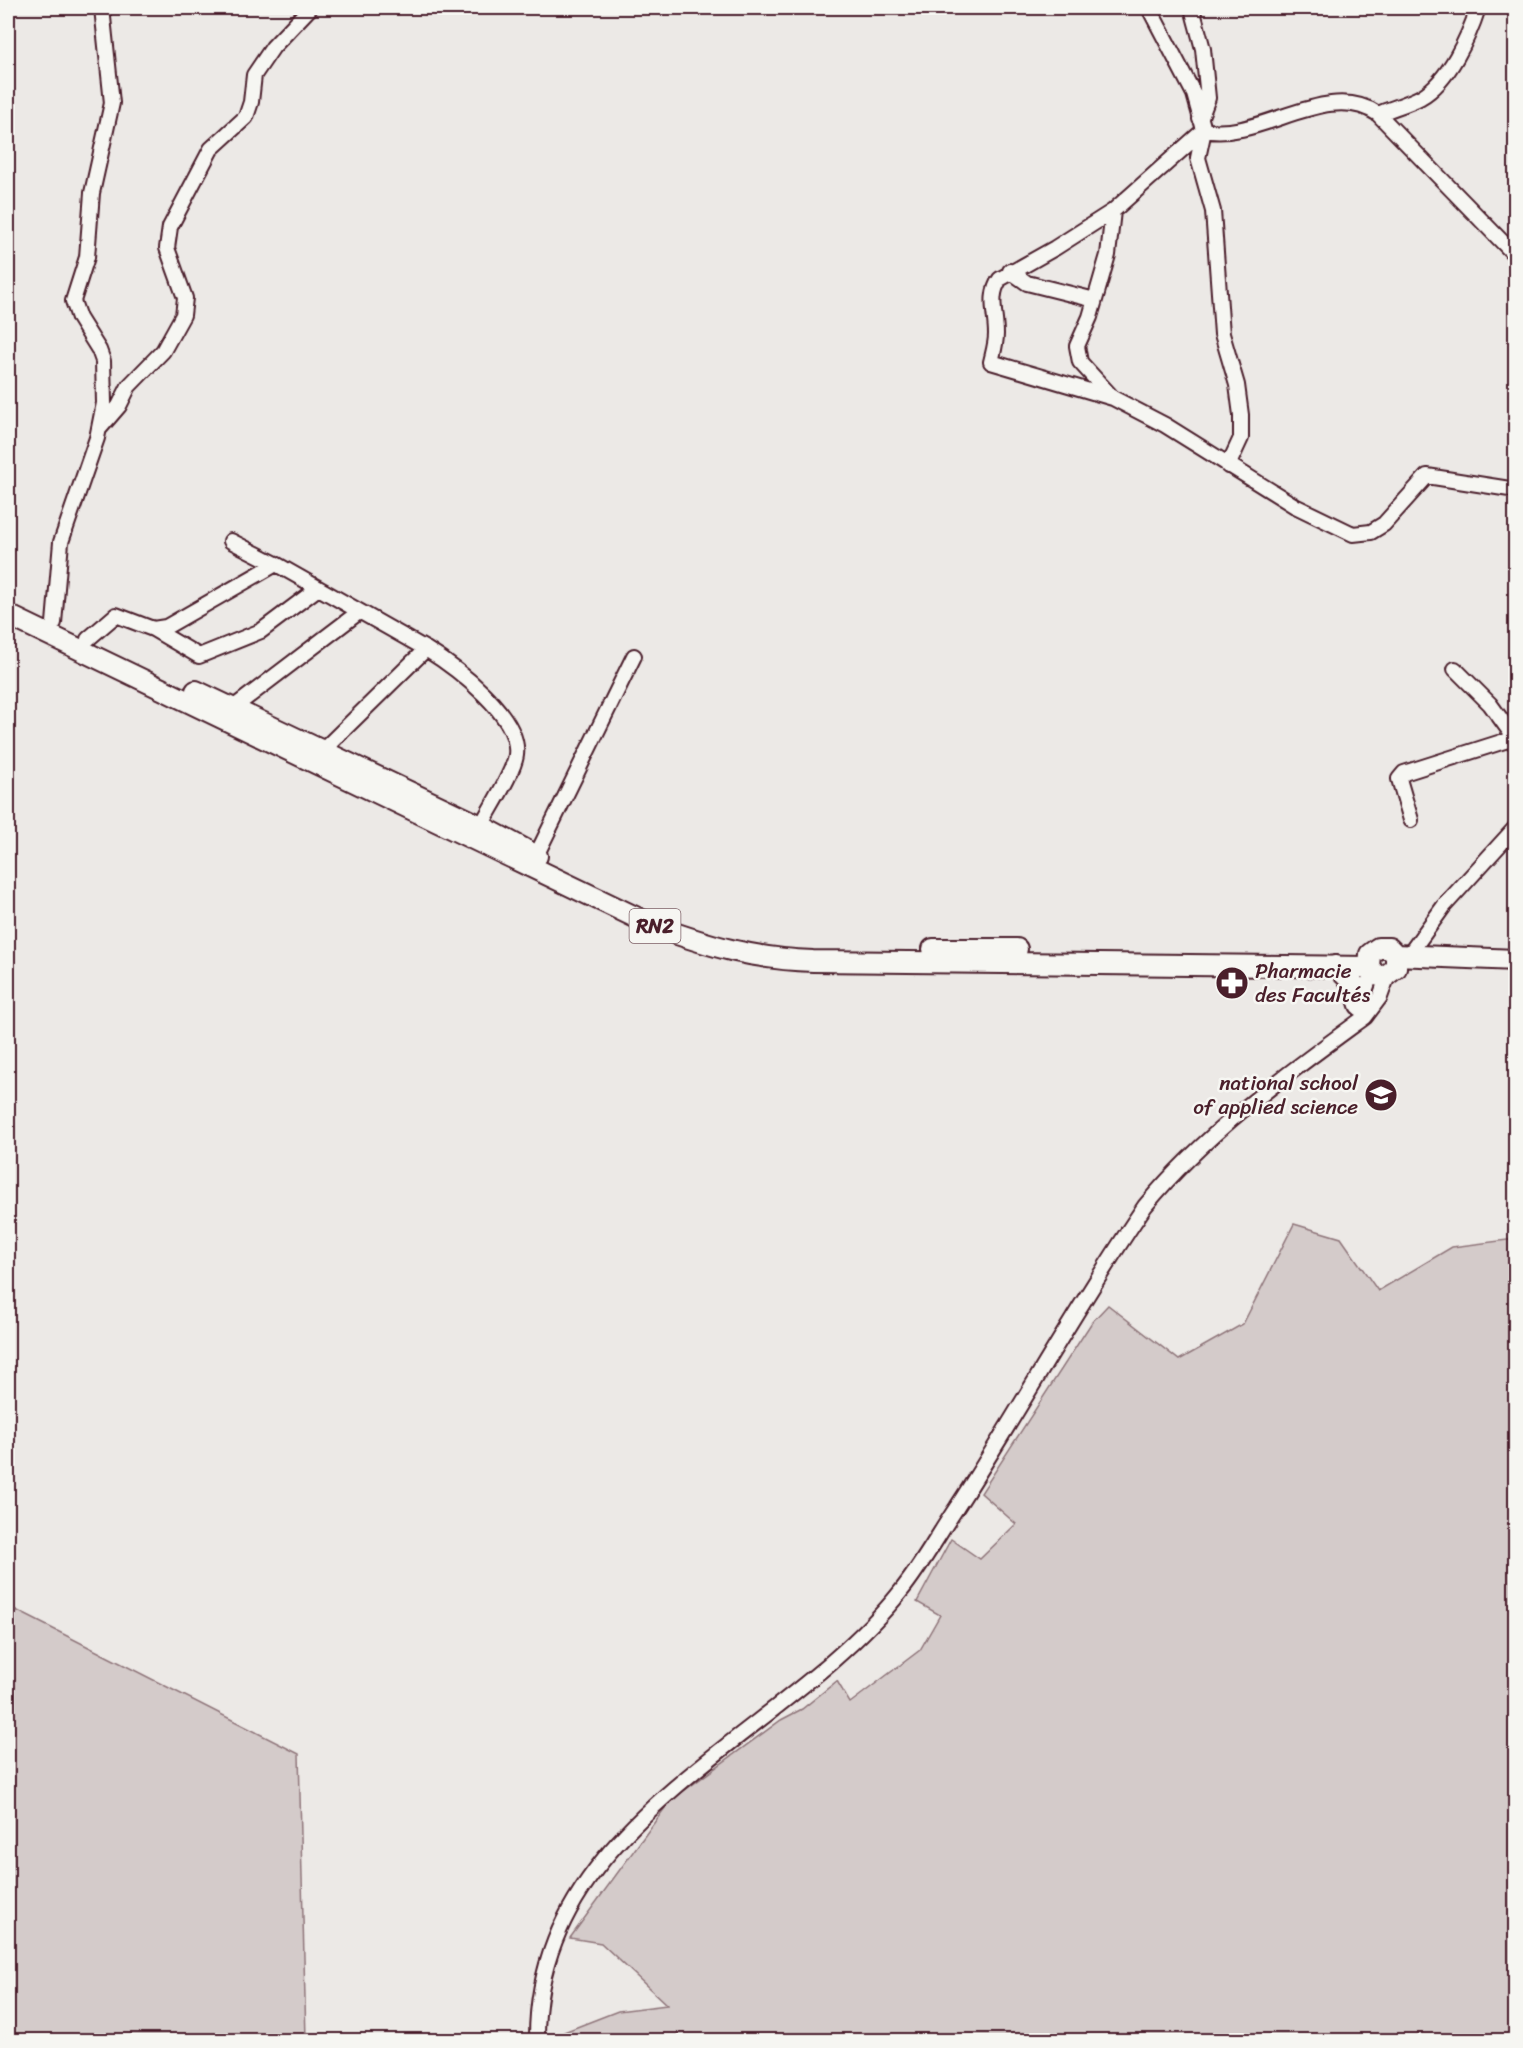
<svg xmlns="http://www.w3.org/2000/svg" width="1523" height="2048" viewBox="0 0 1523 2048" font-family="Sriracha,sans-serif">
<style>
.green{fill:#d4cbca;stroke:#8f757a;stroke-width:1.5}
.lines{fill:none;stroke-linecap:round;stroke-linejoin:round}
.minor-casing{stroke:#4a1f2b;stroke-width:18}
.highway-casing{stroke:#4a1f2b;stroke-width:24}
.minor{stroke:#f6f6f2;stroke-width:14}
.highway{stroke:#f6f6f2;stroke-width:20}
.labels{text-anchor:middle;dominant-baseline:central;stroke-width:5;stroke-linejoin:round;paint-order:stroke}
.shield{fill:#f6f6f2;stroke:#7e6067;stroke-width:1.5}
.shield-label{font-size:20px;font-weight:bold;fill:#4a1f2b}
.poi-label{font-size:21px;fill:#4a1f2b;stroke:#f6f6f2;text-anchor:start}
</style>
<rect width="100%" height="100%" fill="#ece9e6"/>
<filter id="ink" filterUnits="userSpaceOnUse"><feTurbulence type="fractalNoise" baseFrequency=".0167" numOctaves="2"/><feDisplacementMap in="SourceGraphic" scale="12" xChannelSelector="R" yChannelSelector="G"/><feConvolveMatrix kernelMatrix="1 2 1 2 8 2 1 2 1" color-interpolation-filters="sRGB"/></filter>
<g filter="url(#ink)">
<path class="green" d="M1294 1224 1341 1238 1378 1291 1452 1247 1515 1239V2040H566L564 2032 618 2011 667 2005 601 1943 570 1938 670 1801 781 1720 802 1709 837 1681 850 1703 920 1650 940 1615 917 1602 951 1539 980 1559 1016 1524 981 1493 1092 1322 1108 1305 1179 1360 1243 1324Z
M8 1606 299 1754 306 2040H8Z"/>
<g class="lines">
<defs>
<path id="minor" d="M1149 8 1194 94 1204 130 1198 158 1213 211 1222 334 1237 385 1241 415V438L1228 466
M1192 8 1203 49 1208 98 1200 119
M1378 114C1392 108 1408 104 1421 97 1449 81 1469 36 1478 8
M1516 256 1378 114C1326 79 1260 142 1204 130L1113 211 1055 248 1000 279C988 296 996 314 996 334 996 344 993 353 991 362L1113 398 1165 425 1295 506 1353 534 1371 532 1384 524 1427 476 1516 490
M1010 271 1027 283 1095 300
M1110 395 1080 362 1077 346 1090 317 1108 255 1113 211
M100 428 119 406 129 386 163 351 183 315 185 298 167 248 170 227 211 149 246 117 251 102 254 75 273 47 310 8
M231 541 276 564
M54 623 61 542 97 438 104 403 103 361 99 350 79 318 73 301 87 257 92 193 112 103 102 8
M153 629 199 656 261 631 317 589
M88 639 116 615 153 629 166 627 276 564 426 649 322 751
M426 649C455 667 521 716 516 755 514 772 489 810 481 826
M1455 669 1490 704 1516 740
M233 708 359 612
M1411 820 1399 779 1404 773 1514 738
M536 856 634 656
M1408 956 1444 906 1516 827
M1359 1007 1372 972
M537 2040C535 1819 784 1739 901 1591 922 1565 938 1535 957 1507 1021 1408 1078 1304 1145 1206 1207 1131 1287 1074 1365 1017L1380 997 1388 975"/>
<path id="highway" d="M8 615 654 926C710 946 753 959 813 961L1369 967 1376 975 1384 977 1396 968V955L1389 948H1378L1370 954 1369 967
M196 691 481 826 537 856
M933 949H1017
M1396 955 1516 960
M1336 966 1353 983 1360 1005"/>
</defs>
<use href="#minor" class="minor-casing"/>
<use href="#highway" class="highway-casing"/>
<use href="#minor" class="minor"/>
<use href="#highway" class="highway"/>
</g>
</g>
<defs>
<symbol id="pharmacy-disc" viewBox="-11 -11 22 22"><circle r="9.5" fill="#4a1f2b" stroke="#f6f6f2"/><path d="M-2-6h4v4h4v4h-4v4h-4v-4h-4v-4h4Z" fill="#fff"/></symbol>
<symbol id="school-disc" viewBox="-11 -11 22 22"><circle r="9.5" fill="#4a1f2b" stroke="#f6f6f2"/><path d="M0-5L7-2L0 1L-7-2ZM-4 1L0 2.5L4 1V4Q0 6-4 4Z" fill="#fff"/></symbol>
</defs>
<g fill-rule="evenodd">
<use href="#pharmacy-disc" x="1213" y="964" width="38" height="38"/>
<use href="#school-disc" x="1362" y="1076" width="38" height="38"/>
</g>
<g class="labels">
<rect class="shield" x="629.5" y="909" width="51" height="34" rx="4.5"/>
<g class="shield-label">
<text x="655" y="926">RN2</text>
</g>
<g class="poi-label">
<text x="1255" y="971">Pharmacie<tspan x="1255" dy="24">des Facultés</tspan></text>
<text x="1358" y="1083" text-anchor="end">national school<tspan x="1358" dy="24">of applied science</tspan></text>
</g>
</g>
<rect width="1523" height="2048" fill="none" stroke="#f6f6f2" stroke-width="30"/>
<rect x="15" y="15" width="1493" height="2018" fill="none" stroke="#4a1f2b" stroke-width="2" filter="url(#ink)"/>
</svg>
